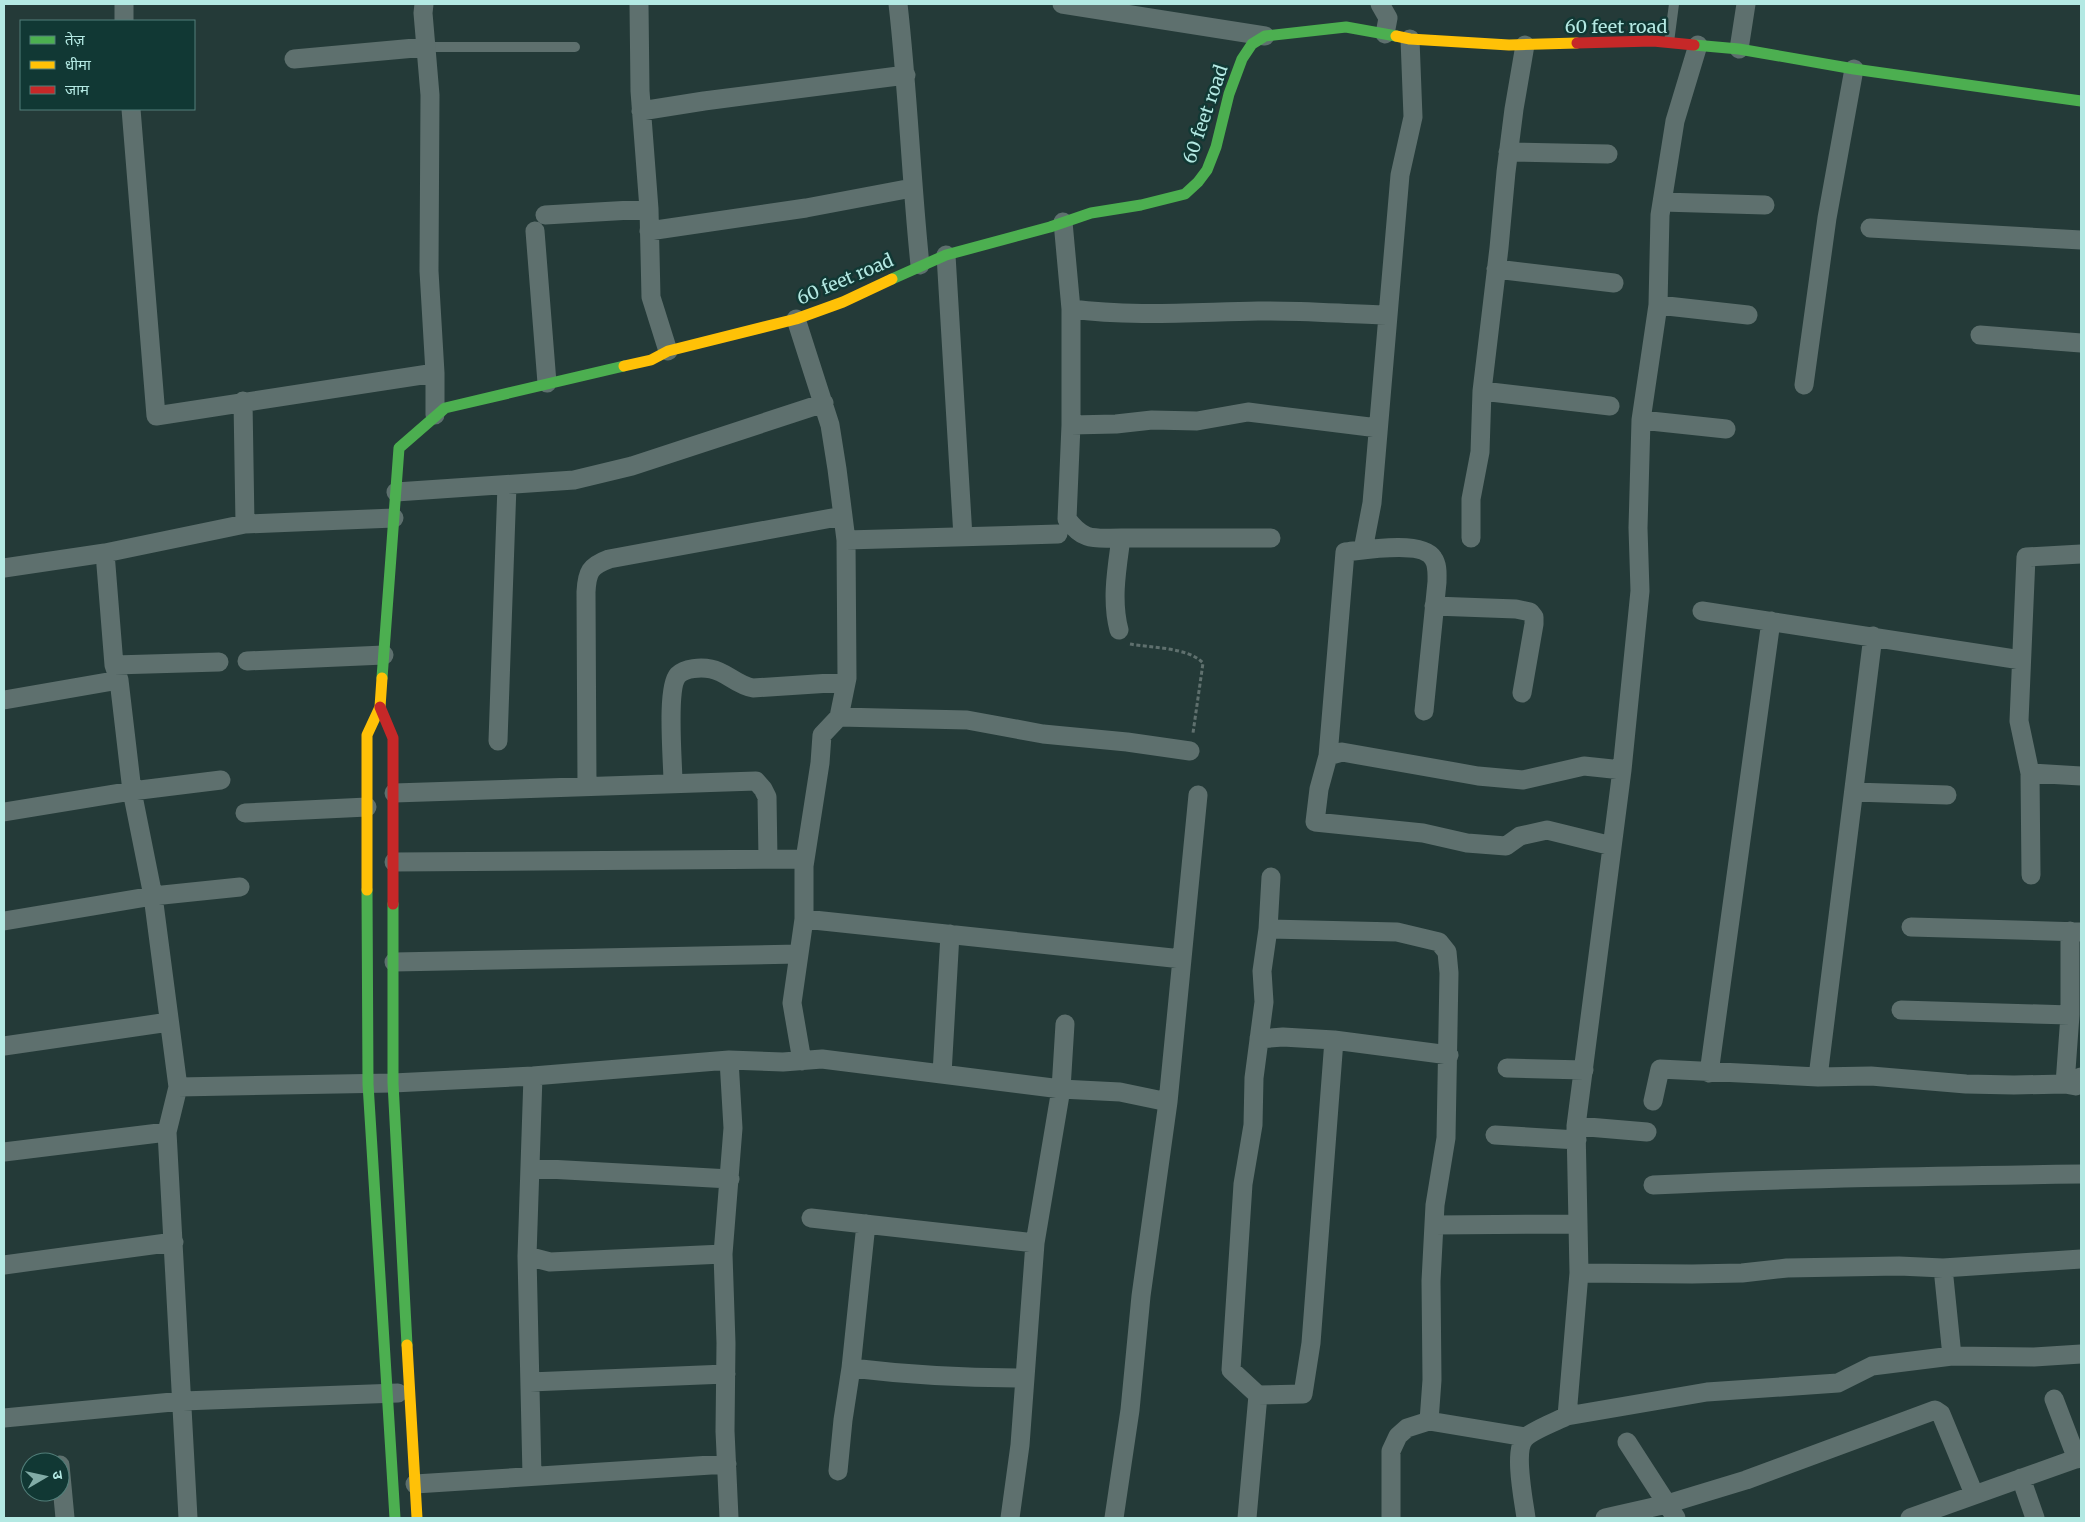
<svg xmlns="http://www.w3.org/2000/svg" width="2085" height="1522" viewBox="0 0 2085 1522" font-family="Merriweather,'Noto Sans Devanagari',serif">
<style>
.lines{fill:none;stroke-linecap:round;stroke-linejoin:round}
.path{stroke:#5f706e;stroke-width:3;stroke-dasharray:4 2.5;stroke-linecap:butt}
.lane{stroke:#5e706e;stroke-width:10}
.street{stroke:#5e706e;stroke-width:19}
.fast{stroke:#4caf50;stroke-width:11}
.slow{stroke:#ffc107;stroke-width:11}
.jam{stroke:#c62828;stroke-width:11}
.labels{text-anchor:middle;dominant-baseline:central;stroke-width:5;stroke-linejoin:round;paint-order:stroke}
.street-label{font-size:18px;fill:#b4e9e3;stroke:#113834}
</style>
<rect width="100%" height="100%" fill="#243a38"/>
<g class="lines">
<path class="path" d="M1130 644C1151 648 1188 647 1203 663L1193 733"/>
<path class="lane" d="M1669 42 1674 4
M426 47H575"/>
<path class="street" d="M124 4V21
M424 4 423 13 430 95 429 271 435 373V415
M639 4 640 91 649 209 651 297 668 351
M898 4C908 91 911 178 920 265
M1062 4 1265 36
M1380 4 1388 18 1385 34
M1739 49 1746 4
M294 59 426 47
M131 109 156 416 435 373
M641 111 704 101 906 75
M1508 152 1608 154
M1662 202 1765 205
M545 215 649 209
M1063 222 1071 309C1133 317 1195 312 1258 311 1301 310 1344 314 1387 315
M1870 228 2081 240
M535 231 547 383
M649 231 806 208 912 188
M946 255 963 537
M1496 269 1614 283
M1658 305 1748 315
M1071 309V425L1067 519C1084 542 1094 538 1121 538 1117 568 1111 600 1119 630
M796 319 830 425 837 469 846 540 847 678 839 717 822 735 820 763 804 866V919L792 1003 802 1061
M1980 335 2081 343
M1804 385 1827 218 1854 69
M1482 391 1610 406
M243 401 245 524
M1641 420 1726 429
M1071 425 1116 424 1152 420 1197 421 1248 412 1378 428
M396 492 574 480 632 466 824 403
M1121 538H1271
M1471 538V499L1480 452 1482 391 1499 248 1506 172 1514 109 1525 45
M846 540 1058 534
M1363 550 1372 503 1400 175 1413 117 1410 39
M105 553 114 665 119 680 132 791 153 896 178 1087 167 1132 188 1518
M2081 554 2026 557 2019 721 2030 773 2081 776
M4 568 105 553 245 524 394 518
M1434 606 1516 609 1530 612 1534 617V624L1522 693
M1702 611 2021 660
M247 661 384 655
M114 665 219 662
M4 700 119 680
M839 717 967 720 1043 734 1127 742 1190 751
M498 741 507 485
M1328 756 1345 552C1364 550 1422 540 1433 558 1438 565 1437 574 1437 582L1424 711
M2030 773 2031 875
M673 783C673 762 666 688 678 675 685 668 701 667 711 669 727 672 736 685 753 688L846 682
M587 787 586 592C587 572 590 566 609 559L843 516
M1854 792 1947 795
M394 793 756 781 763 789 767 797 768 859
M4 812 132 791 221 780
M245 813 367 807
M1612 846 1547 830 1520 836 1506 846 1467 843 1423 833 1315 822 1319 789 1328 756 1342 752 1478 776 1523 780 1584 766 1622 770
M394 862 805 859
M1271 877 1268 929 1397 932 1439 942 1447 952 1449 973 1446 1138 1435 1205 1431 1281 1432 1380 1429 1421 1407 1428 1398 1436 1391 1451V1518
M804 919 1182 959
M4 921 153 896 240 887
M1911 927 2081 932
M2070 931V1015L2065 1084 2076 1086
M394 962 799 954
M1901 1010 2070 1015
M1334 1040 1449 1055
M4 1046 169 1022
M1507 1068 1584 1070
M1709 1073 1771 621
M942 1074 950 934
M1818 1077 1873 636
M178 1087 393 1083 533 1076 729 1060 783 1062 822 1059 1061 1089 1120 1092 1168 1102 1141 1296 1130 1410 1114 1518
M1653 1101 1660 1069 1818 1077 1871 1076 1966 1084 2014 1085 2065 1084 2081 1077
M1168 1102 1198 795
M1576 1126 1647 1132
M1495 1135 1577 1140
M4 1152 167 1132
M530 1168 730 1179
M1653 1185C1795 1178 1938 1176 2081 1174
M811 1218 1035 1243
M866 1224 851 1368C909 1375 966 1378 1025 1378
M1434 1225 1577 1224
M527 1256 550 1262 723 1254
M4 1265 174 1242
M1943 1268 1952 1356
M1579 1273 1692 1274 1742 1273 1787 1268 1899 1266 1943 1268 2081 1259
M530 1382 726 1374
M1258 1395 1231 1370 1243 1184 1253 1125 1254 1078 1264 1002 1262 971 1268 929
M2054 1399 2077 1459
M1567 1416 1707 1392 1838 1383 1872 1366 1952 1356 2034 1357 2081 1354
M4 1418 183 1401 398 1393
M1429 1421 1525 1437
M1627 1442 1667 1504 1746 1480 1935 1410 1941 1414 1974 1494
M60 1465 65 1518
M838 1471 843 1420 851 1368
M532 1476 527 1256 533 1076
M2021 1478 2035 1518
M415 1484 727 1464
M729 1518 725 1431 726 1343 723 1254 733 1128 729 1060
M1010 1518 1020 1445 1035 1243 1061 1089 1065 1024
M1247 1518 1258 1395 1303 1394 1311 1343 1334 1040 1283 1037 1259 1039
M1526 1518C1524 1502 1513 1450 1525 1438 1531 1431 1557 1421 1567 1416L1579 1273 1576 1126 1622 770 1640 591 1638 528 1641 420 1658 305 1660 215 1675 121 1698 45
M1605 1518 1667 1504 1676 1518
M1910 1518 2081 1457"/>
<path class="fast" d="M1694 45 1739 49 1854 69 2081 101
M892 279 946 255 1050 227 1091 213 1141 205 1185 194 1198 182 1207 170 1216 147 1229 94 1242 59 1252 44 1265 36 1346 27 1396 36
M382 678 399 448 445 408 624 366
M367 890 368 1084 395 1518
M393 904V1083L407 1345"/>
<path class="slow" d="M1396 36 1410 39 1509 45 1577 43
M624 366 651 360 668 351 796 319 843 302 892 279
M367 890V735L380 707 382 678
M407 1345 417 1518"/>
<path class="jam" d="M1577 43 1653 41 1694 45
M380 707 393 738V904"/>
</g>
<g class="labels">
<g class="street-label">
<text x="1616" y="26">60 feet road</text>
<text transform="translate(1205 114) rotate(-71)">60 feet road</text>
<text transform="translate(845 279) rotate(-23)">60 feet road</text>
</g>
</g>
<rect width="2085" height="1522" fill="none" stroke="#b4e9e3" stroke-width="10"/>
<rect x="20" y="20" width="175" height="90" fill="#113834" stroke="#527f7a"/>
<rect x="30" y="36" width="25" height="8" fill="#4caf50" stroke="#527f7a"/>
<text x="65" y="45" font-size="15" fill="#b4e9e3">तेज़</text>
<rect x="30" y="61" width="25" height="8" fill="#ffc107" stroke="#527f7a"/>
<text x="65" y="70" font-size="15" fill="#b4e9e3">धीमा</text>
<rect x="30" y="86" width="25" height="8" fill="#c62828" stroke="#527f7a"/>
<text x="65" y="95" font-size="15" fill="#b4e9e3">जाम</text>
<g transform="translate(45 1477) rotate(81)"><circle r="24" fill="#113834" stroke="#527f7a"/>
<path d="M0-4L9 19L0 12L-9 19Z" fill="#82aca7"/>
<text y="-8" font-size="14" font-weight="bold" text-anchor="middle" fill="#b4e9e3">उ</text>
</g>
</svg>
